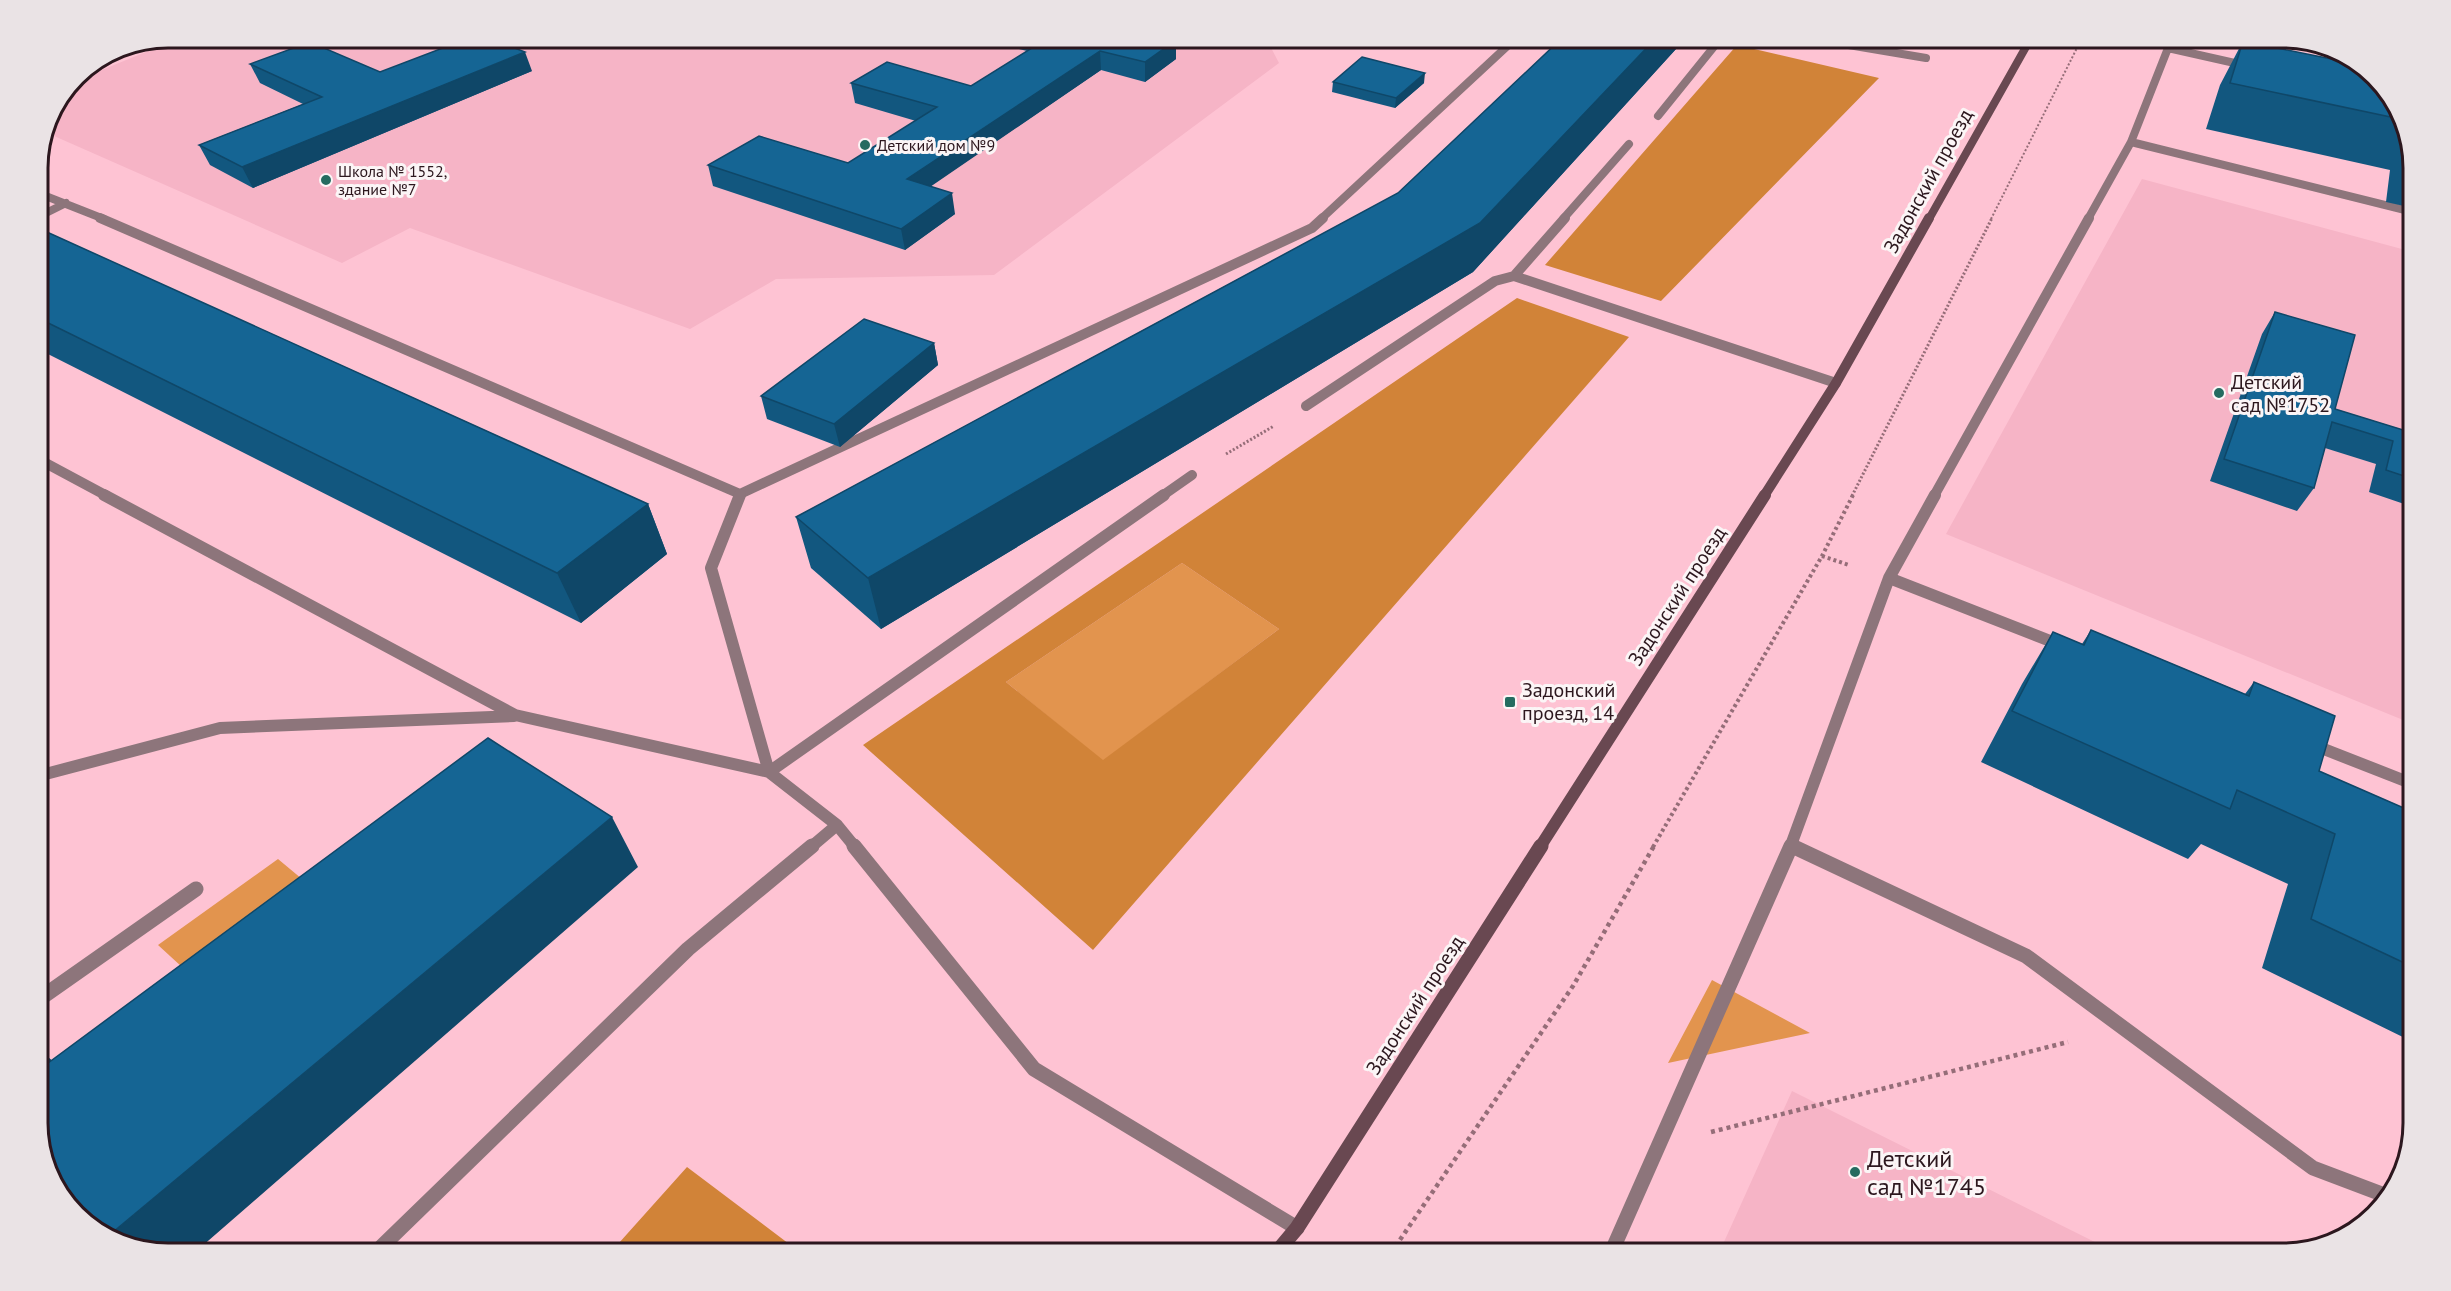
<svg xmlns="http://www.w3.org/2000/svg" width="2451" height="1291" viewBox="0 0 2451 1291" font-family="'PT Sans',sans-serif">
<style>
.built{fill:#f6b4c6}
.green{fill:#e2944e}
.forest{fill:#d18338;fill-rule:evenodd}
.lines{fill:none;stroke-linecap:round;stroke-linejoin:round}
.path-far3{stroke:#956d78;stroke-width:2;stroke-dasharray:2 2;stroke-linecap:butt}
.path-far2{stroke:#956d78;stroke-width:3;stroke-dasharray:2 2;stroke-linecap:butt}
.path-far1{stroke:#956d78;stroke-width:4;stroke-dasharray:3 3;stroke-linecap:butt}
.path{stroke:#956d78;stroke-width:4.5;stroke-dasharray:4 4;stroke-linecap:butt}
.lane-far3{stroke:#8d757b;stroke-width:8}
.lane-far2{stroke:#8d757b;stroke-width:10}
.lane-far1{stroke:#8d757b;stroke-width:12}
.lane{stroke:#8d757b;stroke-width:15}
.secondary-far3{stroke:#694851;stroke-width:8}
.secondary-far2{stroke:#694851;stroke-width:10}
.secondary-far1{stroke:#694851;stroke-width:12}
.secondary{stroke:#694851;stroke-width:15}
.wall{fill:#12577f}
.shaded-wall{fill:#0f4768}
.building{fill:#156594;stroke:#0f4768;stroke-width:1.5}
.poi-dot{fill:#256b60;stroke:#fbf5f6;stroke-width:2}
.labels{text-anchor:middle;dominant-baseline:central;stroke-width:6;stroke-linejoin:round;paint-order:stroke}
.far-poi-label{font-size:16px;fill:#2c171e;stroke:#fbf5f6;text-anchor:start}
.street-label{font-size:20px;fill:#2c171e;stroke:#fbf5f6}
.poi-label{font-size:20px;fill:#2c171e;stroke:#fbf5f6;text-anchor:start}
.near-poi-label{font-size:24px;fill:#2c171e;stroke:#fbf5f6;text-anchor:start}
.rim{fill:none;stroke:#2c171e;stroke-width:3}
</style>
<rect width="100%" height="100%" fill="#fec3d3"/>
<path class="built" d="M180 38H1266L1279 63 994 275 776 279 690 329 410 228 342 263 45 132 51 110 70 83Z
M2142 179 2413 252V724L1946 534Z
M1792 1091 2117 1253H1719Z"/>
<path class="green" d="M2275 38 2341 51 2353 61 2272 43Z
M1182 563 1279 629 1103 761 1006 682Z
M278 859 326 899 206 989 158 945Z
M1712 980 1810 1033 1668 1063Z"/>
<path class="forest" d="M1737 45 1879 78 1661 301 1545 265Z
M1517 298 1629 337 1093 950 863 745ZM1182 563 1279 629 1103 760 1006 682Z
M687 1167 801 1253H610Z"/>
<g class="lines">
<path class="path-far3" d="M1991 219 2082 38"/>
<path class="path-far2" d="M1226 454 1274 426
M1852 496 1992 218"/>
<path class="path-far1" d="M1822 556 1849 565
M1653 847 1822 556 1853 495"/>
<path class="path" d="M1711 1132 2068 1042
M1391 1253 1573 986 1654 846"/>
<path class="lane-far3" d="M1807 38 1926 58
M2168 48 2248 66
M1658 116 1721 38
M2131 142 2413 212
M38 193 104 219
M38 217 66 203
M1321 219 1516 38
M1563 219 1629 144
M2088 219 2131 142 2172 38"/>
<path class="lane-far2" d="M100 218 740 494 739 496
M1565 218 1514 276 1836 383
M1306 406 1495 281 1514 276
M38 459 107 496
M740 494 1312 228 1323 218
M1162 496 1192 475
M1934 496 2089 218"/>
<path class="lane-far1" d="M104 495 515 715 769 772 711 568 740 495
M1889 578 2063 646
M2311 744 2413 784
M38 776 220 728 514 716
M1791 845 1889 578 1935 495
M811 847 837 825
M855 847 837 825 769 772 1164 495
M1790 847 1791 845 1795 847"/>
<path class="lane" d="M854 846 1034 1069 1297 1228
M1792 846 2026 956 2313 1168 2387 1196
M38 1000 196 889
M375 1253 688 949 812 846
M1611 1253 1791 846"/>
<path class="secondary-far3" d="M1929 219 2031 38"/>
<path class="secondary-far2" d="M1764 496 1836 383 1929 218"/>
<path class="secondary-far1" d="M1540 847 1765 495"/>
<path class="secondary" d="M1276 1253 1297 1228 1541 846"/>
</g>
<path class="wall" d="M977 38H1165L1176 59 1145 82 1101 70 930 186 955 214 905 250 713 186 708 165 848 163 916 121 855 103 851 83 971 86 1027 51Z
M1562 38H1686L1473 272 881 629 811 568 796 517 1398 193Z
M2243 41 2392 96 2413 159V208L2386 202 2390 170 2206 129 2220 85Z
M250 64 380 72 532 71 253 188 210 165 199 145 303 104 260 83Z
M1333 82 1424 83 1395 108 1332 92Z
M38 228 648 504 667 554 581 623 38 349Z
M2275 312 2335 409 2413 433V507L2369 492 2376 464 2325 448 2314 488 2297 511 2210 481 2262 334Z
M934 343 938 365 840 447 767 419 761 396Z
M2091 630 2245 694 2254 682 2319 771 2413 812V1042L2262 968 2288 884 2201 844 2188 859 1981 762 2022 684 2053 632 2082 644Z"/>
<path class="shaded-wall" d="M1656 38H1686L1473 272 881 629 868 578Z
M1176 40V59L1145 82V62Z
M1100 51 1101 70 911 200 907 179Z
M525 52 532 71 253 188 242 167Z
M1425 73 1424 83 1395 108 1396 98Z
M952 193 955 214 905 250 901 229Z
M934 343 938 365 840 447 834 424Z
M648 504 667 554 581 623 557 573Z
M612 817 638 867 193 1254H168L110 1240 107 1237Z
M38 1048 105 1108 48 1063 38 1053Z"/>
<path class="building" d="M469 38H489L525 52 242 167 199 145 322 97 250 64 310 42 380 72Z
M1048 38H1165L1176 40 1145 62 1100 51 907 179 952 193 901 229 708 165 759 136 848 163 937 107 851 83 887 62 971 86Z
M1562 38H1656L1480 223 868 578 796 517 1398 193Z
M2243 41 2356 64 2392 96 2400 119 2230 83Z
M1362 57 1425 73 1396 98 1333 82Z
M38 228 648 504 557 573 38 318Z
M2275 312 2355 335 2335 409 2413 433V479L2386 470 2393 441 2332 422 2314 488 2224 459Z
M864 319 934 343 834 424 761 396Z
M2091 630 2249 696 2254 682 2335 716 2319 771 2413 812V967L2311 919 2335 834 2237 790 2230 809 2012 711 2053 632 2084 645Z
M488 738 612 817 107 1237 60 1196 38 1132V1053L48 1063Z"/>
<g class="poi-dot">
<circle cx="865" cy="145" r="6"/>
<circle cx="326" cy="180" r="6"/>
<circle cx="2219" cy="393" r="6"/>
<rect x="1504" y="696" width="12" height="12" rx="3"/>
<circle cx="1855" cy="1172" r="6"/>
</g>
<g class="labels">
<g class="far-poi-label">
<text x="877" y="145">Детский дом №9</text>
<text x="338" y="171">Школа № 1552,<tspan x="338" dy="18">здание №7</tspan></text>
</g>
<g class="street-label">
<text transform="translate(1928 181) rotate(-61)">Задонский проезд</text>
<text transform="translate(1677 596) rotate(-57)">Задонский проезд</text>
<text transform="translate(1415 1005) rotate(-57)">Задонский проезд</text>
</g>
<g class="poi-label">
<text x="2231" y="382">Детский<tspan x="2231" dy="23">сад №1752</tspan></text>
<text x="1522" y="690">Задонский<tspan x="1522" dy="23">проезд, 14</tspan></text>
</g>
<g class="near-poi-label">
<text x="1867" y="1158">Детский<tspan x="1867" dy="28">сад №1745</tspan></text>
</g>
</g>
<path d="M0 0H2451V1291H0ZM168 48H2283A120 120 0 0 1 2403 168V1123A120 120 0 0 1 2283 1243H168A120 120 0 0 1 48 1123V168A120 120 0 0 1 168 48Z" fill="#eae3e5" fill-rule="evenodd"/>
<path class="rim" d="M168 48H2283A120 120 0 0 1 2403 168V1123A120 120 0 0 1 2283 1243H168A120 120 0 0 1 48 1123V168A120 120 0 0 1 168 48Z"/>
</svg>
